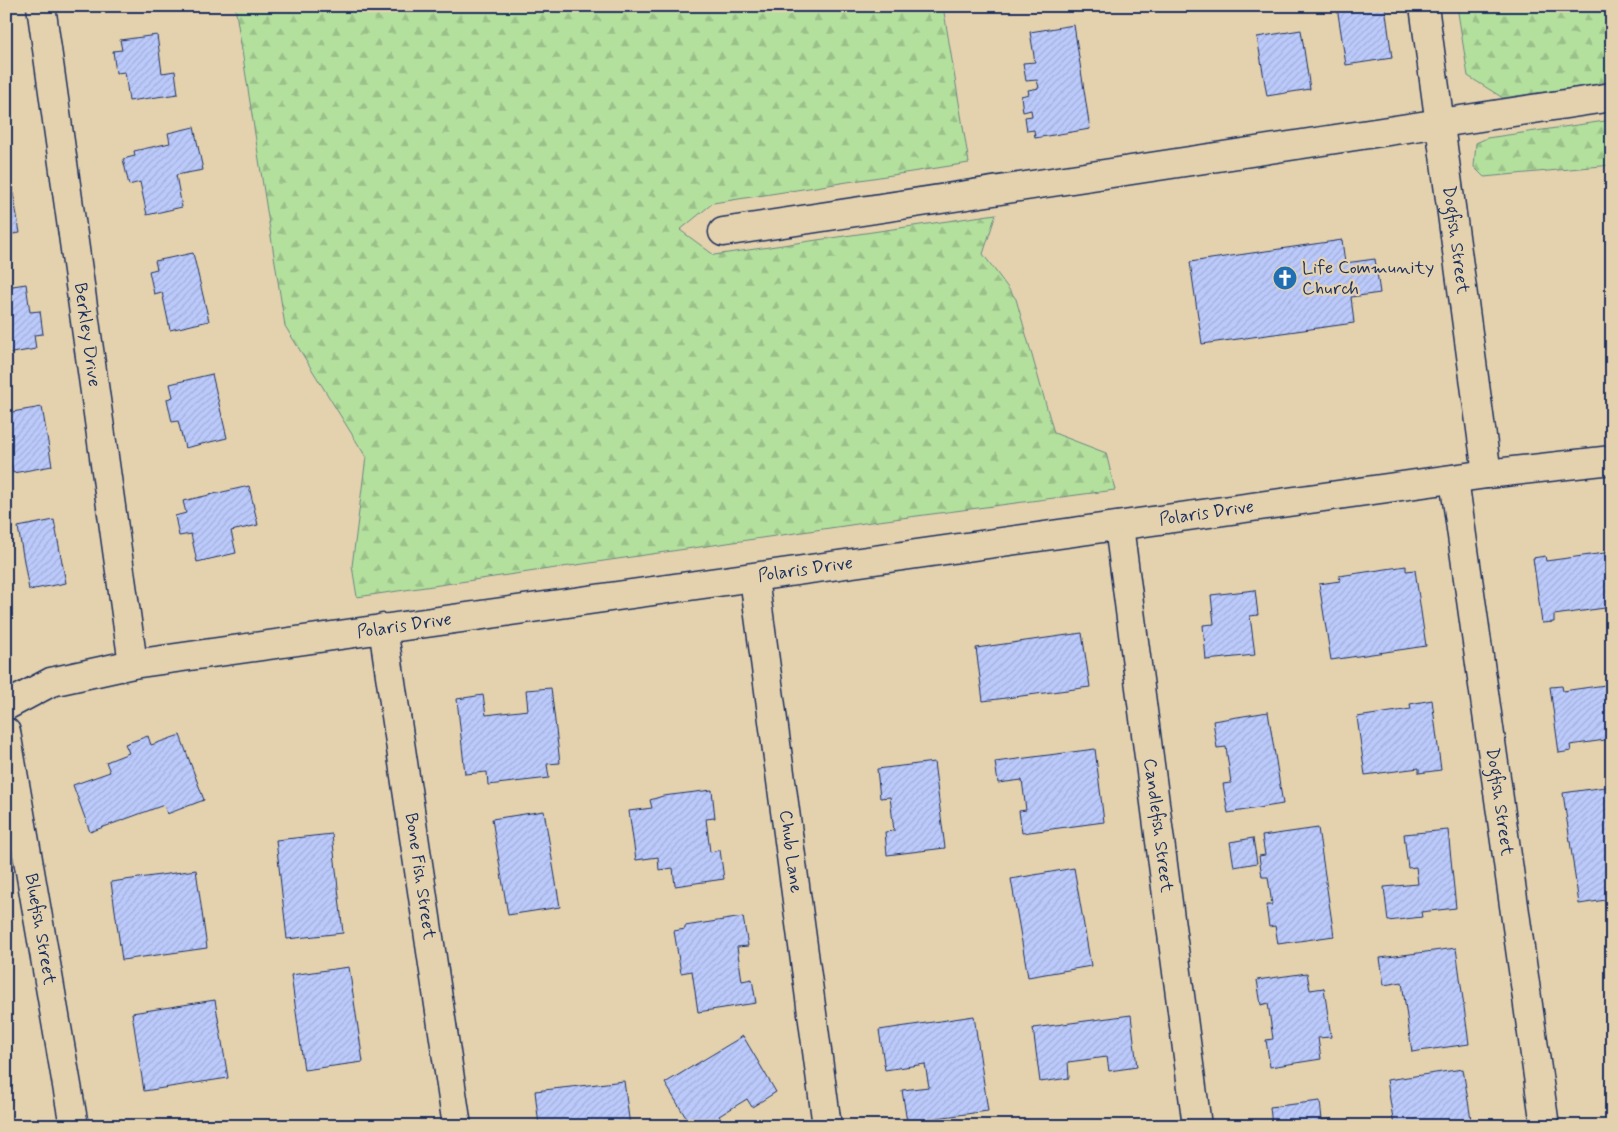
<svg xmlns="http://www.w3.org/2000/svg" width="1618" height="1132" viewBox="0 0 1618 1132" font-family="Mynerve,sans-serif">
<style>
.forest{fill:url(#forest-firs);stroke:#68887e}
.building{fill:url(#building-hatch);stroke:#1b2f5e}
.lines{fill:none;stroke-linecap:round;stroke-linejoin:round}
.street-casing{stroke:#1b2f5e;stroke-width:31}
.street{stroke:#e4d2af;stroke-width:28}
.labels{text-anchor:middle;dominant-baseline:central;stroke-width:4.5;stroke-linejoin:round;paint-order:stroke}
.street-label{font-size:18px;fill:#1b2f5e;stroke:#e4d2af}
.poi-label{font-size:18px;fill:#1b2f5e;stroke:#e4d2af;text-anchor:start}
</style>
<defs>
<pattern id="forest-firs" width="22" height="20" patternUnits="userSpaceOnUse" patternTransform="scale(1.25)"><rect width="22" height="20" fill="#b4e09d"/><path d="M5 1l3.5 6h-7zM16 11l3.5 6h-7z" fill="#9ac08a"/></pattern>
<pattern id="building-hatch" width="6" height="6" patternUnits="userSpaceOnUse" patternTransform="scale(1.25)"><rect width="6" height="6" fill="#bccafb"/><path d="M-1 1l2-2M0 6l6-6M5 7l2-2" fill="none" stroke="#a1aeda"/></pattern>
</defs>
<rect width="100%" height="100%" fill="#e4d2af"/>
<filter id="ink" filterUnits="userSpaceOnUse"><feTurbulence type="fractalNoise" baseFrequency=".02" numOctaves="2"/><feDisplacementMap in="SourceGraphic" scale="10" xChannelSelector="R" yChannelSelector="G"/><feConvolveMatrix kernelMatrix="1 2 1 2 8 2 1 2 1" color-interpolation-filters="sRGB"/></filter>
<g filter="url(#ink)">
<path class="forest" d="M235 6H943L969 163 713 203 680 230 714 255 996 214 983 254 1016 299 1054 433 1106 453 1115 490 871 522 357 597 352 566 366 457 285 326Z
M1457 6H1612V82L1503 98 1468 76Z
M1612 120V165L1484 177 1474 167 1476 143 1487 138Z"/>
<path class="building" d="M1385 6 1392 58 1346 65 1337 7Z
M1074 25 1090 129 1035 138 1034 130 1027 131 1025 117 1032 116 1031 110 1023 112 1021 96 1029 94 1028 90 1039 88 1037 80 1026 81 1023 63 1035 62 1030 32Z
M1301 30 1310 89 1267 96 1257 37Z
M157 35 162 73 175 71 178 94 129 101 125 72 116 73 113 51 122 50 120 40Z
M194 127 203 170 176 175 182 207 147 215 140 182 129 185 123 159 135 156 134 151 170 143 168 133Z
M6 170H9L20 233 6 235Z
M1342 240 1345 263 1375 259 1380 293 1351 297 1354 323 1202 344 1190 262Z
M193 253 209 321 170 330 162 292 154 294 149 271 157 269 155 261Z
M26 284 30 312 40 311 43 334 34 335 36 349 6 354V287Z
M212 374 227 438 185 448 178 421 172 422 167 399 173 397 170 384Z
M42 407 52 466 13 473 6 435V413Z
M249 486 258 525 231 531 236 553 197 562 191 534 179 536 175 516 186 513 183 501Z
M54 520 66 583 29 590 18 527Z
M1612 552V607L1554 615V622L1542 623 1533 558 1545 556 1546 561Z
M1406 566V571L1415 570 1426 646 1331 660 1319 584 1340 581 1339 576Z
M1255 590 1258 615 1250 616 1255 655 1206 660 1203 625 1214 624 1211 595Z
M1082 633 1090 687 983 701 976 648Z
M1612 684V739L1570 745 1571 751 1559 753 1550 687 1562 686 1563 691Z
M551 688 560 763 547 764 549 778 488 785 487 772 465 774 457 699 483 695 486 715 528 710 526 690Z
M1432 700 1441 770 1419 773V768L1365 775 1357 717 1411 709 1410 704Z
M1268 712 1283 804 1228 813 1223 784 1231 783 1226 747 1217 748 1213 721Z
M180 735 204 800 167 814 164 805 90 832 73 785 110 772 106 762 129 753 125 744 148 736 151 745Z
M1095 749 1104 822 1022 833 1019 811 1026 810 1022 780 998 783 995 762Z
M934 762 945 848 887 855 885 832 894 831 890 797 880 798 877 769Z
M1612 786V899L1579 904 1563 793Z
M712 790 715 818 706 819 710 852 720 850 724 879 675 886 673 868 659 870 658 857 636 860 629 811 652 808 650 800 663 796Z
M544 811 560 907 508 915 492 819Z
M1318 828 1334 936 1278 944 1275 926 1269 927 1266 905H1272L1268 877H1262L1259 856 1265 855 1262 836Z
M1448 830 1456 908 1421 912 1422 917 1388 921 1384 887 1418 884 1416 867 1408 868 1404 834Z
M332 834 343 933 287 939 276 840Z
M1253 838 1257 863 1234 867 1230 842Z
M1074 868 1091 966 1028 977 1011 879Z
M196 870 207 948 122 960 111 882Z
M743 917 748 946 737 947 742 981 752 979 756 1003 698 1012 692 971 681 973 674 931 685 929V926Z
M1456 948 1469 1044 1412 1052 1402 982 1384 985 1380 958Z
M349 967 363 1062 304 1070 291 975Z
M1307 973 1310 990 1324 988 1331 1037 1318 1038 1321 1059 1270 1067 1266 1040 1273 1039 1268 1003 1261 1005 1257 980Z
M215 1000 228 1078 144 1091 132 1013Z
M1131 1015 1137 1067 1109 1071 1107 1057 1068 1062 1069 1078 1040 1082 1033 1028Z
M974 1016 988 1111 907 1122 902 1090 929 1087 925 1064 885 1070 879 1030Z
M743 1036 776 1092 752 1107 747 1099 719 1116 724 1124 721 1126H691L665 1083Z
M1463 1069 1472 1126H1394L1387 1080Z
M624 1081 630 1126H539L535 1091Z
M1320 1101 1322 1120 1332 1119 1333 1126H1272L1270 1107Z"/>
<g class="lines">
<defs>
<g id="street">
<path id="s1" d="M41 6 133 664"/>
<path id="s2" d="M1424 6 1487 474"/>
<path d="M723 232 1612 97"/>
<path id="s3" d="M1454 479 1545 1126"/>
<path id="s4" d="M1119 526 1197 1126"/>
<path id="s5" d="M754 578 827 1126"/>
<path id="s6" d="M383 628 457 1126"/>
<path id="s7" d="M6 706 51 682 133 664 1487 474 1612 460"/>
<path id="s8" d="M6 732 74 1126"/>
</g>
</defs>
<use href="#street" class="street-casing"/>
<use href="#street" class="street"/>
</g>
</g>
<defs>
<symbol id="church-disc" viewBox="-11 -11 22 22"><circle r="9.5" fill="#1f6fb2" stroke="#e4d2af"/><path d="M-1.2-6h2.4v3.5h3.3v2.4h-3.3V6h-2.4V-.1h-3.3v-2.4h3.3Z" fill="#fff"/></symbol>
</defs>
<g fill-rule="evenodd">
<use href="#church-disc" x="1271" y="264" width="28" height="28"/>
</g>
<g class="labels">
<g class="street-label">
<text stroke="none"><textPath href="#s2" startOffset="236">Dogfish Street</textPath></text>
<text stroke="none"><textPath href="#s1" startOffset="332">Berkley Drive</textPath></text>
<text stroke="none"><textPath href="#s7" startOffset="1219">Polaris Drive</textPath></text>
<text stroke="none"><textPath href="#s7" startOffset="814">Polaris Drive</textPath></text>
<text stroke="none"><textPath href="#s7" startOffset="409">Polaris Drive</textPath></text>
<text stroke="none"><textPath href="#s3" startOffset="326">Dogfish Street</textPath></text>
<text stroke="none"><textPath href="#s4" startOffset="302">Candlefish Street</textPath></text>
<text stroke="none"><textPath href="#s5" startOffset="276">Chub Lane</textPath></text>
<text stroke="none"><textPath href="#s6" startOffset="251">Bone Fish Street</textPath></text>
<text stroke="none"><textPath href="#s8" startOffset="200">Bluefish Street</textPath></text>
</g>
<g class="poi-label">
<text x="1302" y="268">Life Community<tspan x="1302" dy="21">Church</tspan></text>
</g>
</g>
<rect width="1618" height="1132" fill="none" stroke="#e4d2af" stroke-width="25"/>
<rect x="12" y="12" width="1593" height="1107" fill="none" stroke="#1b2f5e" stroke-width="2" filter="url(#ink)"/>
</svg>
